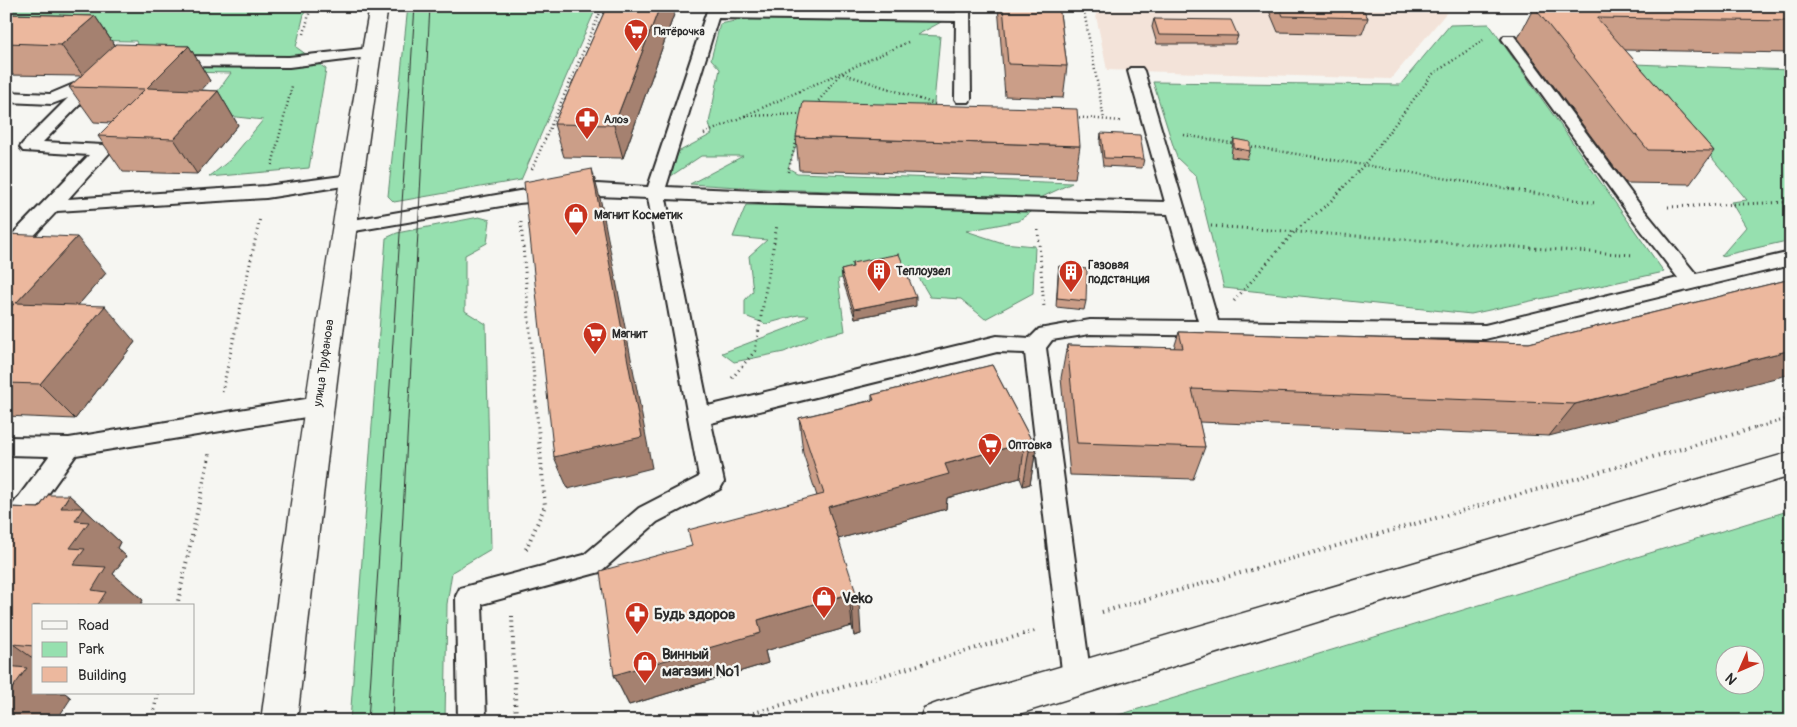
<svg xmlns="http://www.w3.org/2000/svg" width="1797" height="727" viewBox="0 0 1797 727" font-family="Pangolin,sans-serif">
<style>
.built{fill:#f3e3d9}
.green{fill:#96e0af;stroke:#60866d;fill-rule:evenodd}
.lines{fill:none;stroke-linecap:round;stroke-linejoin:round}
.lane-casing{stroke:#2b2b2b;stroke-width:4}
.street-casing{stroke:#2b2b2b;stroke-width:3}
.secondary-casing{stroke:#2b2b2b;stroke-width:3}
.path-far2{stroke:#2b2b2b;stroke-width:2.5;stroke-dasharray:1 3;stroke-linecap:butt}
.path-far1{stroke:#2b2b2b;stroke-width:3;stroke-dasharray:1 4;stroke-linecap:butt}
.path{stroke:#2b2b2b;stroke-width:4;stroke-dasharray:1 4.5;stroke-linecap:butt}
.lane{fill:#f6f6f2;fill-rule:evenodd}
.street{fill:#f6f6f2;fill-rule:evenodd}
.secondary{fill:#f6f6f2;fill-rule:evenodd}
.tram{stroke:#2b2b2b;stroke-width:1}
.wall{fill:#cb9e88;stroke:#2b2b2b}
.shaded-wall{fill:#a5816f;stroke:#2b2b2b}
.building{fill:#ecb89e;stroke:#2b2b2b}
.labels{text-anchor:middle;dominant-baseline:central;stroke-width:4.5;stroke-linejoin:round;paint-order:stroke}
.far-poi-label{font-size:11px;font-weight:bold;fill:#2b2b2b;stroke:#f6f6f2;text-anchor:start}
.poi-label{font-size:12px;font-weight:bold;fill:#2b2b2b;stroke:#f6f6f2;text-anchor:start}
.street-label{font-size:12px;fill:#2b2b2b;stroke:#f6f6f2}
.near-poi-label{font-size:15px;font-weight:bold;fill:#2b2b2b;stroke:#f6f6f2;text-anchor:start}
</style>
<rect width="100%" height="100%" fill="#f6f6f2"/>
<filter id="ink" filterUnits="userSpaceOnUse"><feTurbulence type="fractalNoise" baseFrequency=".02" numOctaves="2"/><feDisplacementMap in="SourceGraphic" scale="10" xChannelSelector="R" yChannelSelector="G"/><feConvolveMatrix kernelMatrix="1 2 1 2 8 2 1 2 1" color-interpolation-filters="sRGB"/></filter>
<g filter="url(#ink)">
<path class="built" d="M1094 6H1452L1391 79 1107 70Z"/>
<path class="green" d="M6 6H306L296 47 326 69 309 168 209 177 230 160 263 120 202 113 231 73 184 72 140 57 136 41 6 39Z
M408 6H597L521 180 394 202 388 196Z
M745 19 943 21 917 35 940 36 934 103 945 130 803 127 788 168 797 173 1072 183 1040 198 771 189 690 184 743 156H701L671 176 678 152 712 134 709 123 720 69 711 59 720 24Z
M1489 24 1664 272 1471 314 1224 288 1196 176 1177 158 1153 82 1400 85 1450 25Z
M1634 64 1791 70V240L1721 256 1746 227 1731 202 1747 200Z
M746 205 1034 210 1018 221 966 231 1003 243 1035 246 1033 293 985 319 961 299 930 297 912 266 838 279 845 331 821 336 784 352 734 362 722 353 791 327 809 315H798L766 324 745 316V300L753 291 749 256 767 240 733 237Z
M479 217 490 220 487 243 465 255V311L486 324 491 549 452 572 447 604 445 721H350L386 238 397 233Z
M1791 510V721H1099ZM1724 654H1754V684H1724Z"/>
<g class="lines">
<defs>
<path id="lane" d="M956 6H970L971 99 969 102H957L955 99 956 21 718 18 666 187 782 192 1165 202 1128 71 1130 68H1142L1144 71 1218 321 1485 325 1678 278 1628 213 1502 39 1504 36H1514L1640 205 1696 274 1791 252V265L1485 339 1090 334 1052 340 1046 348 1091 679 1087 688 1077 692 1067 688 1063 679 1025 353 997 352 711 423 724 482 720 489 657 522 600 572 482 604 486 721H458L456 596 460 588 584 555 639 508 699 477 648 198 597 196 519 203 343 233 336 231 334 227 336 223 519 191 597 184 648 187 707 11 956 13ZM666 199 782 204 1168 214 1198 321 1090 320 1039 329 1030 338 997 336 708 406Z
M372 48 377 50 380 53 377 56 289 67 170 66 165 64 162 61 165 58 170 56 289 57Z
M95 75 101 77 103 80 101 83 43 142 103 145 109 146 112 150 68 199 266 186 350 175 356 176 359 180 356 184 350 185 266 198 57 211 13 258 6 259V241L89 155 23 151 20 147 23 143 68 98 52 104 6 102V92L50 94Z
M318 397 326 400 329 406 326 412 318 415 76 455 15 540 6 543V514L49 456 6 455V437L69 438Z"/>
<path id="street" d="M1791 452V476L996 721H919L924 708 937 703Z"/>
<path id="secondary" d="M370 6H388C352 244 324 482 297 721H261C293 482 327 244 370 6Z"/>
</defs>
<use href="#lane" class="lane-casing"/>
<use href="#street" class="street-casing"/>
<use href="#secondary" class="secondary-casing"/>
<path class="path-far2" d="M1083 6 1104 119
M304 34 311 6
M908 42 841 73 935 104
M816 104 841 73
M745 116 804 114
M1075 117 1121 121
M704 134 840 73
M1184 135 1237 144
M1248 146 1516 190
M272 165 292 86
M532 169 603 6
M788 172 799 130
M1341 190 1363 166 1433 74 1483 40"/>
<path class="path-far1" d="M1509 189 1595 203
M1668 207 1791 202
M521 222 538 428
M1211 226 1634 255
M1038 230 1044 308
M1234 301 1295 231 1329 203 1342 189
M732 378 755 351 777 225
M222 392 260 218
M1755 428 1791 418"/>
<path class="path" d="M526 549 545 506 538 427
M177 606 210 452
M1102 612 1759 427
M512 616 516 721
M152 721 158 693
M727 721 1038 630"/>
<use href="#lane" class="lane"/>
<use href="#street" class="street"/>
<use href="#secondary" class="secondary"/>
<path class="tram" d="M368 721 415 6
M392 721 430 6"/>
</g>
<path class="wall" d="M607 6H677L623 158 564 157 554 124Z
M998 6H1059L1067 66 1063 98 1005 96Z
M1267 6H1361L1368 18 1362 34 1278 32Z
M1587 6H1791V53L1625 50 1714 151 1690 184 1626 183 1518 38 1534 7 1586 8Z
M6 14 95 16 115 46H189L210 81 201 90 218 91 238 125 197 174 123 172 98 136 111 123 94 122 69 87 81 76 6 75Z
M1154 19 1238 36 1235 44H1157L1152 27Z
M1101 133 1144 159 1142 168 1103 166 1100 142Z
M796 137 1080 146 1075 178 799 170Z
M1234 139 1250 151 1247 159 1231 157 1232 148Z
M6 234 106 273 78 305 135 342 75 419 6 416Z
M852 263 916 306 855 318 842 278 841 270 852 268Z
M1059 266 1086 301 1084 310 1056 307 1058 275Z
M1791 279 1549 436 1199 422 1205 447 1193 479 1070 475 1061 378 1067 345 1174 348 1179 332 1529 343Z
M992 365 1036 449 1030 484 1023 486 1020 478 947 498 946 509 838 539 861 634 854 636 852 626 778 647 765 651 768 663 629 705 614 675 692 546 817 496 803 453 799 418 872 400V395Z
M69 495 120 542 117 548 126 556 113 574 143 600 34 606V693H65L71 698 6 721V507L39 508Z"/>
<path class="shaded-wall" d="M660 6H677L623 158 614 125Z
M95 16 116 48 83 76 61 45Z
M189 46 210 81 170 123 147 88Z
M218 91 238 125 197 174 174 139Z
M592 169 601 202 652 468 568 489 554 457Z
M77 237 106 273 49 339 16 303Z
M916 297V306L855 318 854 309Z
M105 306 135 342 75 419 40 384Z
M1791 350V374L1549 436 1575 404Z
M1025 443 1020 478 947 498 946 509 831 541 828 507 945 464Z
M1036 449 1030 484 1023 486 1029 451Z
M69 495 120 542 117 548 126 556 113 574 143 600 140 606H97L92 590 73 565 61 508Z
M849 594 852 626 765 651 768 663 629 705 614 675 758 620Z
M859 602 861 634 854 636 852 604Z
M13 644 34 659V693H65L71 698 56 721H6V654Z"/>
<path class="building" d="M607 6H660L614 125 554 124Z
M1003 6H1059L1067 66 1008 64Z
M1279 6H1361L1368 18 1283 16Z
M1612 6H1791V21L1597 18 1714 151 1648 150 1534 7 1614 8Z
M6 14 95 16 61 45 6 43Z
M1154 19 1231 20 1238 36 1159 35Z
M116 44 189 46 147 88 218 91 174 139 98 136 145 89 69 87Z
M803 102 1077 109 1080 146 796 137Z
M1101 133 1140 135 1144 159 1104 158Z
M1234 139 1250 142V151L1234 148Z
M592 169 642 437 554 457 524 182Z
M6 234 77 237 16 303 105 306 40 384 6 383V312L14 304H6Z
M899 254 916 297 854 309 841 270 853 267 852 263Z
M1059 266 1087 269 1086 301 1057 298Z
M1791 279V350L1575 404 1192 389 1205 447 1077 443 1067 345 1183 348 1179 332 1529 343Z
M992 365 1036 449 1029 451 1025 443 945 464 949 474 828 507 859 602 852 604 849 594 771 616 758 620 761 633 614 675 600 571 692 546 688 530 824 494 799 418 874 400 872 395Z
M48 495H69L61 508H83L75 521 89 522 70 548 85 549 73 565 106 567 92 590 106 592 97 606H34V646L13 644 6 654V507L39 508Z
M6 666 27 668 6 697Z"/>
</g>
<defs>
<symbol id="supermarket-pin" viewBox="-11 -11 22 30"><path d="M0 17L-7.5 6A9.5 9.5 0 1 1 7.5 6Z" fill="#c8321e" stroke="#f6f6f2"/><path d="M-6-5.5h2.5l.6 2H6L4.5 2H-2.5L-4.4-4H-6ZM-1.5 3.2a1.3 1.3 0 1 0 .1 0ZM3 3.2a1.3 1.3 0 1 0 .1 0Z" fill="#fff"/></symbol>
<symbol id="pharmacy-pin" viewBox="-11 -11 22 30"><path d="M0 17L-7.5 6A9.5 9.5 0 1 1 7.5 6Z" fill="#c8321e" stroke="#f6f6f2"/><path d="M-2-6h4v4h4v4h-4v4h-4v-4h-4v-4h4Z" fill="#fff"/></symbol>
<symbol id="shop-pin" viewBox="-11 -11 22 30"><path d="M0 17L-7.5 6A9.5 9.5 0 1 1 7.5 6Z" fill="#c8321e" stroke="#f6f6f2"/><path d="M-5-2.5h2.3a2.7 3.5 0 0 1 5.4 0H5L5.5 6h-11ZM-1.5-2.5h3a1.5 2.3 0 0 0-3 0Z" fill="#fff"/></symbol>
<symbol id="building-pin" viewBox="-11 -11 22 30"><path d="M0 17L-7.5 6A9.5 9.5 0 1 1 7.5 6Z" fill="#c8321e" stroke="#f6f6f2"/><path d="M-4-6H4V6H1V3H-1V6H-4ZM-2.5-4.3h1.7v1.8h-1.7ZM.8-4.3h1.7v1.8H.8ZM-2.5-1h1.7V.8h-1.7ZM.8-1h1.7V.8H.8Z" fill="#fff"/></symbol>
</defs>
<g fill-rule="evenodd">
<use href="#supermarket-pin" x="622" y="17" width="28" height="38"/>
<use href="#pharmacy-pin" x="573" y="105" width="28" height="38"/>
<use href="#shop-pin" x="562" y="201" width="28" height="38"/>
<use href="#building-pin" x="865" y="257" width="28" height="38"/>
<use href="#building-pin" x="1057" y="258" width="28" height="38"/>
<use href="#supermarket-pin" x="581" y="320" width="28" height="38"/>
<use href="#supermarket-pin" x="976" y="431" width="28" height="38"/>
<use href="#shop-pin" x="810" y="584" width="28" height="38"/>
<use href="#pharmacy-pin" x="623" y="600" width="28" height="38"/>
<use href="#shop-pin" x="631" y="649" width="28" height="38"/>
</g>
<g class="labels">
<g class="far-poi-label">
<text x="654" y="31">Пятёрочка</text>
<text x="604" y="119">Алоэ</text>
</g>
<g class="poi-label">
<text x="594" y="215">Магнит Косметик</text>
<text x="1088" y="265">Газовая<tspan x="1088" dy="14">подстанция</tspan></text>
<text x="896" y="271">Теплоузел</text>
<text x="612" y="334">Магнит</text>
<text x="1008" y="445">Оптовка</text>
</g>
<g class="street-label">
<text transform="translate(324 363) rotate(-82)">улица Труфанова</text>
</g>
<g class="near-poi-label">
<text x="842" y="598">Veko</text>
<text x="654" y="614">Будь здоров</text>
<text x="662" y="654">Винный<tspan x="662" dy="17">магазин №1</tspan></text>
</g>
</g>
<rect width="1797" height="727" fill="none" stroke="#f6f6f2" stroke-width="25"/>
<rect x="12" y="12" width="1772" height="702" fill="none" stroke="#2b2b2b" stroke-width="2" filter="url(#ink)"/>
<rect x="32" y="604" width="162" height="90" fill="#f6f6f2" stroke="#a5a5a2"/>
<rect x="42" y="621" width="25" height="8" fill="#f6f6f2" stroke="#a5a5a2"/>
<text x="78" y="630" font-size="15" fill="#2b2b2b">Road</text>
<rect x="42" y="642" width="25" height="15" fill="#96e0af" stroke="#a5a5a2"/>
<text x="78" y="654" font-size="15" fill="#2b2b2b">Park</text>
<rect x="42" y="667" width="25" height="15" fill="#ecb89e" stroke="#a5a5a2"/>
<text x="78" y="680" font-size="15" fill="#2b2b2b">Building</text>
<g transform="translate(1740 670) rotate(225)"><circle r="24" fill="#f6f6f2" stroke="#a5a5a2"/>
<path d="M0-4L9 19L0 12L-9 19Z" fill="#c8321e"/>
<text y="-8" font-size="14" font-weight="bold" text-anchor="middle" fill="#2b2b2b">N</text>
</g>
</svg>
